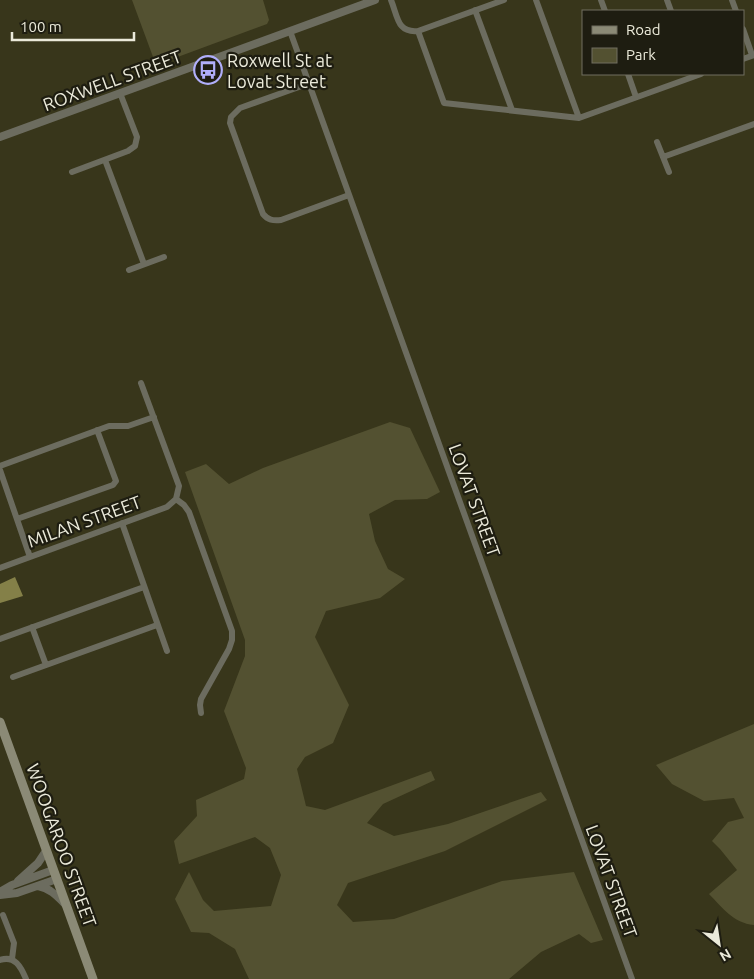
<svg xmlns="http://www.w3.org/2000/svg" width="754" height="979" viewBox="0 0 754 979" font-family="Ubuntu,sans-serif">
<style>
.green{fill:#535131}
.water{fill:#848048}
.lines{fill:none;stroke-linecap:round;stroke-linejoin:round}
.minor{stroke:#6c6c5f;stroke-width:6}
.tertiary{stroke:#6c6c5f;stroke-width:8}
.secondary{stroke:#8b8a76;stroke-width:9}
.labels{text-anchor:middle;dominant-baseline:central;stroke-width:4.5;stroke-linejoin:round;paint-order:stroke}
.poi-label{font-size:18px;fill:#ebeada;stroke:#1e1d11;text-anchor:start}
.street-label{font-size:18px;fill:#ebeada;stroke:#1e1d11}
</style>
<rect width="100%" height="100%" fill="#38361b"/>
<path class="green" d="M132 0H263L269 20 267 24 156 65Z
M390 422 410 428 440 492 427 499 395 500 369 514 375 541 388 569 405 579 380 598 326 611 315 637 349 705 333 743 305 757 297 769 306 806 325 810 431 771 435 780 383 804 367 823 394 836 448 824 541 792 547 800 445 851 348 883 337 905 353 922 394 919 502 881 574 872 603 940 591 943 579 934 541 952 509 979H249L235 949 209 933 191 932 175 899 189 872 203 900 214 911 271 906 281 875 270 848 255 837 179 864 174 841 197 816 196 800 244 779 246 768 224 711 245 656V640L185 472 206 464 229 484 263 468Z
M754 724V925C733 923 723 908 709 894L737 870 720 849 712 841 728 822 744 818 734 798 704 801 672 784 656 765Z"/>
<path class="water" d="M15 577 23 596 0 603V584Z"/>
<g class="lines">
<path class="minor" d="M391 0C398 17 397 33 418 31L504 0
M536 0 579 118
M601 0 605 11
M667 0 671 11
M732 0 736 11
M475 10 512 110
M743 29 752 55
M290 31 632 979
M418 31 444 103 579 118 701 74
M743 59 754 55
M628 74 636 97
M310 83 240 108 231 117 230 123 263 214C268 220 273 221 281 220L349 195
M657 142 669 172
M663 157 754 124
M105 160 144 264
M72 172 128 151 135 146 137 137 120 93
M129 270 164 257
M141 383 179 486 176 499 184 505 189 512 232 631V640L229 649 201 699 200 705 201 713
M0 466 109 426H128L154 417
M0 470 30 557
M17 519 113 485 116 481 97 430
M122 523 167 651
M0 568 167 507 176 499
M32 627 46 665
M0 639 144 587
M13 677 157 625
M3 915 14 943 12 959
M0 960C15 955 21 967 26 979"/>
<path class="tertiary" d="M0 137 375 0
M18 881 38 863 46 851
M38 886C50 888 58 897 66 905
M0 892 12 885 53 870
M0 895 17 893 57 879"/>
<path class="secondary" d="M0 722 93 979"/>
</g>
<defs>
<symbol id="bus-ring" viewBox="-11 -11 22 22"><circle r="9.5" fill="#1e1d11" stroke="#b0aefa" stroke-width="1.5"/><path d="M-5-6H5V4H4V6H2V4H-2V6H-4V4H-5ZM-3.5-4V0h7V-4ZM-3.5 1.2v1.5H-2V1.2ZM2 1.2v1.5H3.5V1.2Z" fill="#b0aefa"/></symbol>
</defs>
<g fill-rule="evenodd">
<use href="#bus-ring" x="192" y="54" width="32" height="32"/>
</g>
<g class="labels">
<g class="poi-label">
<text x="227" y="60">Roxwell St at<tspan x="227" dy="21">Lovat Street</tspan></text>
</g>
<g class="street-label">
<text transform="translate(112 80) rotate(-20)">ROXWELL STREET</text>
<text transform="translate(475 500) rotate(70)">LOVAT STREET</text>
<text transform="translate(84 521) rotate(-20)">MILAN STREET</text>
<text transform="translate(62 845) rotate(70)">WOOGAROO STREET</text>
<text transform="translate(612 881) rotate(70)">LOVAT STREET</text>
</g>
</g>
<rect x="582" y="10" width="162" height="65" fill="#1e1d11" stroke="#706f61"/>
<rect x="592" y="26" width="25" height="8" fill="#8b8a76" stroke="#706f61"/>
<text x="626" y="35" font-size="15" fill="#ebeada">Road</text>
<rect x="592" y="48" width="25" height="15" fill="#535131" stroke="#706f61"/>
<text x="626" y="60" font-size="15" fill="#ebeada">Park</text>
<g transform="translate(719 944) rotate(150)" stroke="#1e1d11" stroke-width="4" paint-order="stroke">
<path d="M0-4L9 19L0 12L-9 19Z" fill="#ebeada"/>
<text y="-8" font-size="14" font-weight="bold" text-anchor="middle" fill="#ebeada">N</text>
</g>
<path d="M12 32v8h122v-8" fill="none" stroke="#ebeada" stroke-width="2.5"/>
<text x="20" y="32" font-size="15" fill="#ebeada" stroke="#1e1d11" stroke-width="4" paint-order="stroke">100 m</text>
</svg>
